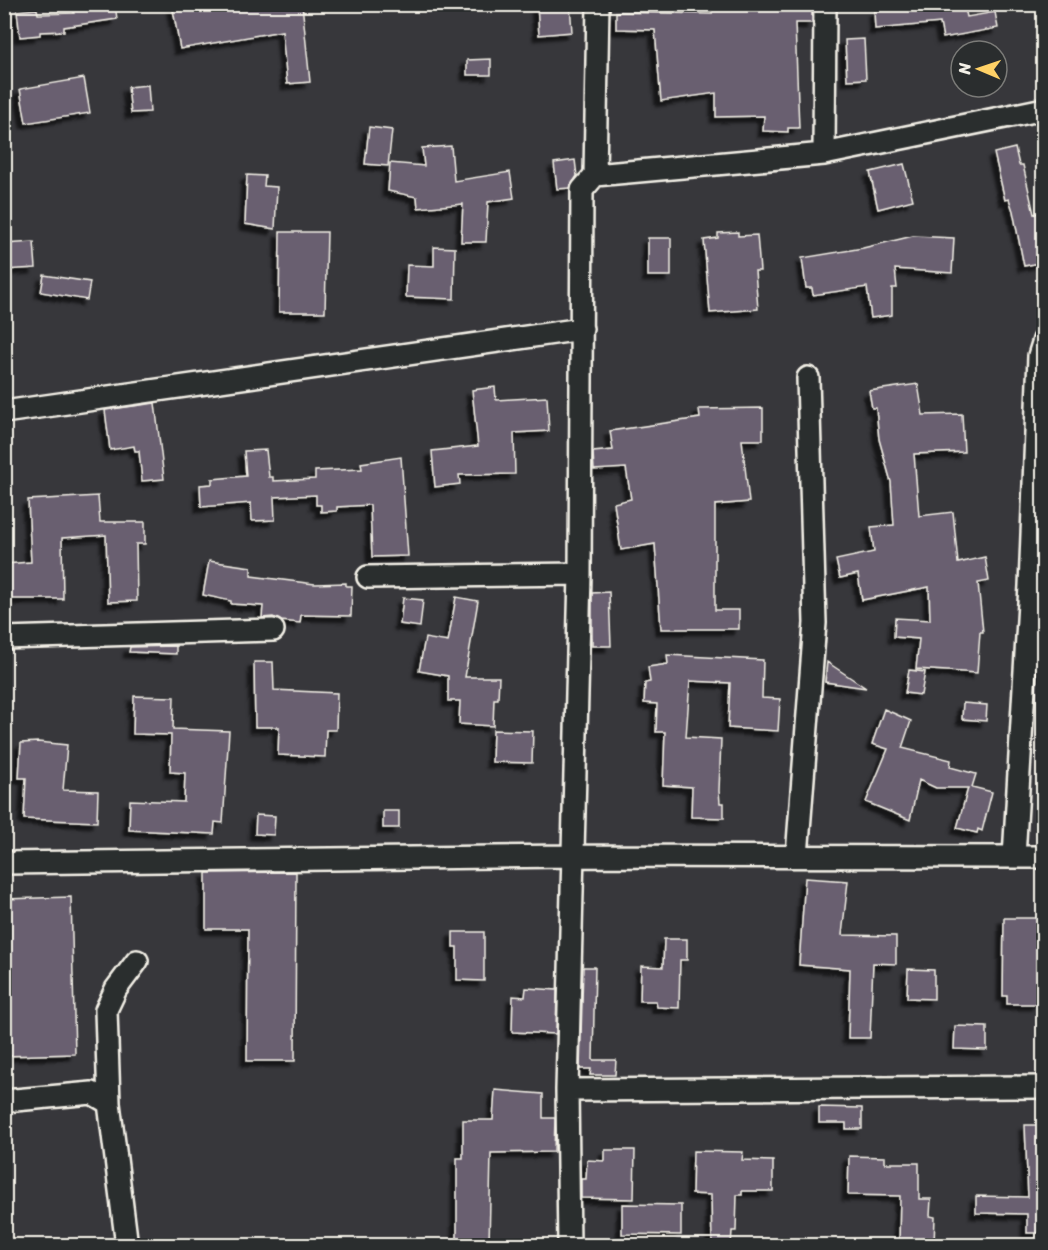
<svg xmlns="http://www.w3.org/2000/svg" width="1048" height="1250" viewBox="0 0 1048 1250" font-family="Sriracha,sans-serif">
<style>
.building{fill:#695f6f;stroke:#f4f1e8;stroke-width:1.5;filter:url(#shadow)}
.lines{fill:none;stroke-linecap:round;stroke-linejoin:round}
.minor-casing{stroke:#f4f1e8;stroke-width:26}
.minor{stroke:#2a2d2e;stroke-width:21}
</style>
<defs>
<filter id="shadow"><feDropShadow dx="-5.5" dy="5.5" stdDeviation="1.5" flood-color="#0009"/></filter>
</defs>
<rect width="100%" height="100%" fill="#37373b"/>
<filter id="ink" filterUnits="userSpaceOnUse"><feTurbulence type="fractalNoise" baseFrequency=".0167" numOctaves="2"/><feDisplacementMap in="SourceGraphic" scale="12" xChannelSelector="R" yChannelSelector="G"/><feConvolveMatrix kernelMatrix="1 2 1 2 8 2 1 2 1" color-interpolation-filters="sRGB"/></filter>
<g filter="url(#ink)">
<path class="building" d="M72 4H115L117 19 64 27V31L40 32V35L20 37 17 11 37 9 38 14 74 13Z
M172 4H302L310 82 287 84 282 31 180 49Z
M537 4H570L572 32 539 35Z
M712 4H812V23H795L799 128H788V132L763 131 764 116 716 117V93L661 101 655 30 616 29V12L712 14Z
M941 4H964L967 17 995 12 998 28 943 38 940 23 875 29 874 11Z
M864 39 866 79 847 80 845 40Z
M491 59V75H467V60Z
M84 78 90 113 26 123 20 89Z
M148 85 150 112 131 113 128 87Z
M369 127 392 130 388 166 365 164Z
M451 146 454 181 510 172 514 198 488 202 486 242H461L463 204 418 208 417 197 388 191 390 163 424 166 422 148Z
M1015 148 1019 165H1023L1034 214 1044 212V262L1024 266 1013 211 1009 199 1005 200 994 153Z
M575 160 577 176 570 188 557 189 554 163Z
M904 164 913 200 878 209 870 172Z
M247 175 265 176 264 186 277 187 275 229 245 224Z
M280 232H327L325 312H279Z
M738 232V236L757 235 760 271H755L758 309 710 313 704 240 718 238V233Z
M913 236 954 238 952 273 895 269 897 288H892V315L871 318 867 287 813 295 812 288H806L802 258 863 248Z
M648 238H671V276H648Z
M34 242 36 268 4 270V244Z
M434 247 455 248 454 299 406 297 407 265 434 266Z
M44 275 90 282 87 300 41 292Z
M918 384 923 415 962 414 964 452 914 454 919 516 953 512 958 563 985 557 989 581 978 583 983 632H980L977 673 916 669 919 639 894 637 895 618 930 620 929 587 862 600 858 574 840 578 836 560 874 552 871 527 894 525 891 482 879 439 876 408H872L869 391Z
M495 387 496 400 547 397 549 431 514 433 515 474 459 475 460 484 435 487 432 451 478 446 472 390Z
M155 403 164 479 142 481 139 451H135L134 446 110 450 105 410Z
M763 408V440H742L749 502 715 505V610H739V629H661L655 544 621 550 614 503 631 499 626 468 594 470 593 452 613 450 610 431 700 418 699 409Z
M266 450 269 477H273V481L315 479V471L362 469 361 463 401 457 408 556 372 557 370 505 337 507V511L321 512V505H316V495L274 497 275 520 252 521 251 503 201 507 200 485 212 484V479L246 476 244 451Z
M98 496 100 522H145V544H136L137 601 108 602 106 535 62 538 63 599H4V564L31 562 28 500Z
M209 561 251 567V576L315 584 346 583V586H352L351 616 301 615 300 623 281 621 273 617 262 618 263 606 231 604V601L203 595Z
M609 592 611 646H592V593Z
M456 597 478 601 465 677H499L498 699H494L493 726 459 724 460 701H448V676L419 671 425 638 448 642Z
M403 598 423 600 420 627 400 624Z
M176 646V654L129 652 130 647Z
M667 655 763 660 762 698 780 699 778 731 728 728 730 683 690 681 686 737 721 739 719 791 720 803H724V818L691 817 692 787 663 785 665 732H656L657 704 644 703 645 683 650 682 648 667 668 664Z
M254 662H273L274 690 337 693 336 730H326L325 757 278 755 279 727H255Z
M827 662 866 688 825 682Z
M909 670 925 672 921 695 905 693Z
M134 696 174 697 173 729 229 731 223 823 215 822 214 834 129 830 130 800 184 802 185 773 170 772 171 735 133 734Z
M963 703 987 705 986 721 962 719Z
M884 709 911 721 902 748 951 760 950 767 976 774 972 787 992 792 982 831 978 829 977 833 957 828 968 788H936L919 780 910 820 866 802 888 749 872 744Z
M493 730 533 731 532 763 492 762Z
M38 742 67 745 63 790 98 791 97 822 24 819 26 778H19L21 743Z
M383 811H399V828H383Z
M256 815 275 816 274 835 255 834Z
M296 872 295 1061H247L248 929H206V873Z
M805 878 848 881 842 935 896 936V964L873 963 870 1038H848L850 969 799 965Z
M71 897 75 1054 4 1056V899Z
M1004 918H1043L1044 998 1043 1001H1037V1004H1007V996H1003Z
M453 932H484V981L457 980V947H453Z
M664 939H687V960H680L679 1008 657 1007 656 1001H640L641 966 663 967Z
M583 967H595L593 1060H616L615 1075H590L591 1069H580Z
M908 969 934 970V999L907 998Z
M526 988 557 990 556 1034 512 1032 513 996 525 997Z
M955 1026 987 1027V1050L954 1049Z
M495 1090 543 1094V1118H555L554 1152 491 1153 489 1245H457V1158H463V1120H493Z
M819 1107 862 1108V1129H846V1123H819Z
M1025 1125H1040V1157H1044V1233H1027V1214L976 1213V1196L1028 1197Z
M605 1150H635L634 1199 581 1198V1179H586L587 1160 605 1161Z
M693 1151 743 1152 742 1160 773 1161V1191H742V1195H737L736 1231H732L731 1245H712L711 1195 692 1194Z
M849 1156 885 1157V1163H919V1199H931L930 1216 935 1217 934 1244H899L900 1196 848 1195Z
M622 1204 681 1205V1235L622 1234Z"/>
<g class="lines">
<defs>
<path id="minor" d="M824 154 825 4
M595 175 598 4
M4 412 582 329
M368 577 580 574
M4 638 273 630
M797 856 815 623 808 378
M1014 857 1030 586 1039 356 1044 340
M4 863 571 856 1044 857
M567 1090 1044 1087
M4 1101 92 1093 109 1103 127 1246
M109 1103 106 1010 116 989 137 961
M569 1246 567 1090 580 574 582 190 595 175 824 154 1044 109"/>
</defs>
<use href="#minor" class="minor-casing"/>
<use href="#minor" class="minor"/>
</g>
</g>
<rect width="1048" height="1250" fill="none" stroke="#2a2d2e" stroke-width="24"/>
<rect x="12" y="12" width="1024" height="1226" fill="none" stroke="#f4f1e8" stroke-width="2" filter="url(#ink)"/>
<g transform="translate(979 69) rotate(272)"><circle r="28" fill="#2a2d2e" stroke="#7b7b78" stroke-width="1.5"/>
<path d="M0-4.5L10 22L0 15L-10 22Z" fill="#ffd166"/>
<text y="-9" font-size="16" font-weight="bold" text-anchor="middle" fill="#f4f1e8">N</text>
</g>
</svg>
